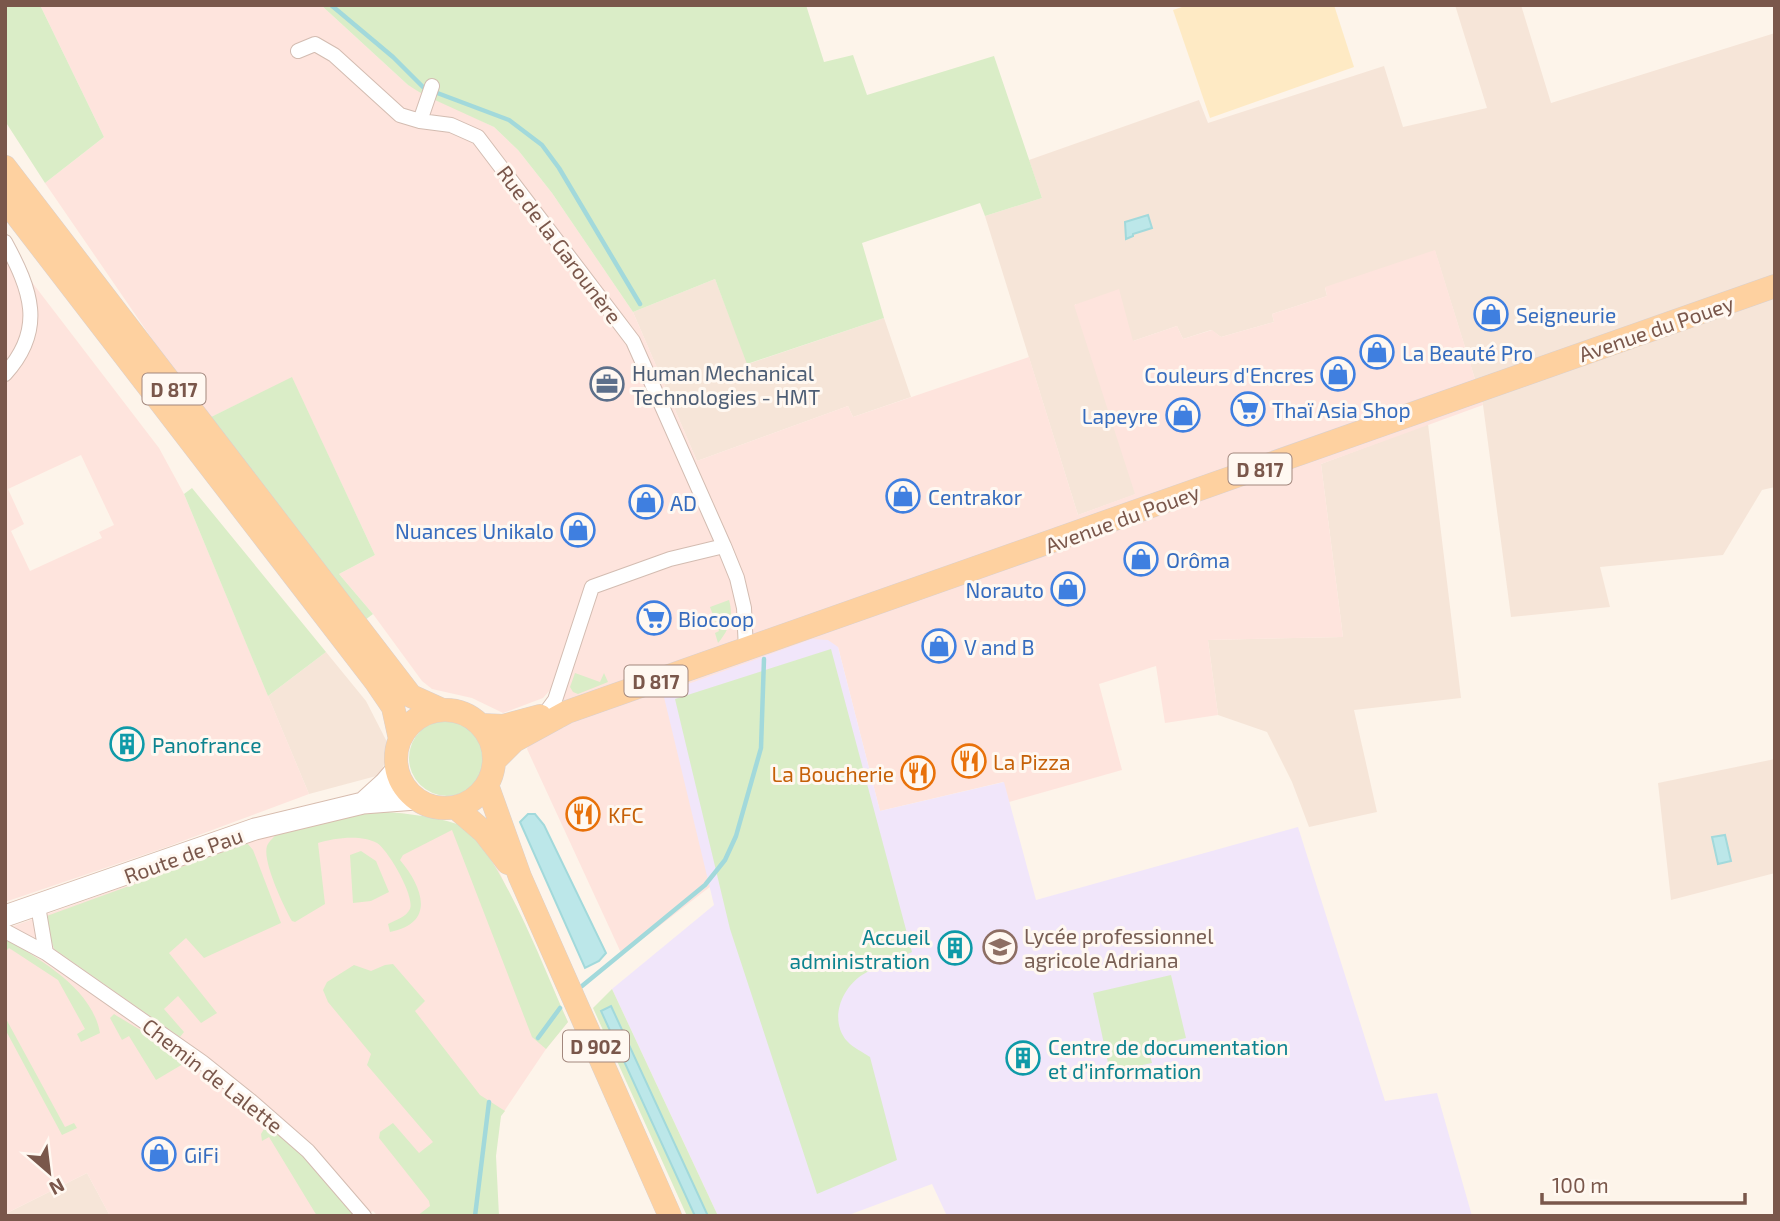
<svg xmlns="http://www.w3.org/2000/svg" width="1780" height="1221" viewBox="0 0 1780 1221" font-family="'Exo 2',sans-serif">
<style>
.residential{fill:#f6e5d8}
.commercial{fill:#fee4dd;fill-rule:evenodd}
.education{fill:#f1e6fa}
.green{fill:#daedc7}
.sand{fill:#feeac4}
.water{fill:#bce7e9;stroke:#a2d9db;stroke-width:2}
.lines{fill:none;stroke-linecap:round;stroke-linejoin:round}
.stream{stroke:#a2d9db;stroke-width:4.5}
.street-casing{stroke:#d3bcb1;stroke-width:16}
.secondary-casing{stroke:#d7bcae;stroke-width:23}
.primary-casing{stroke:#dad0cd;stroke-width:24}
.street{stroke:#fff;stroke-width:14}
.secondary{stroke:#fff;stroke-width:21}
.primary{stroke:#fed1a0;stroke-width:23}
.labels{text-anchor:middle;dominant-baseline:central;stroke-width:6;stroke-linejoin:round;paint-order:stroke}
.shield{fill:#fff8f1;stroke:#a2877d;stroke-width:2}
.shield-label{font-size:19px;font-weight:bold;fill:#7a574b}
.street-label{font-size:21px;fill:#7a574b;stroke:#fff8f1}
.shop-label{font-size:21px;fill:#366cbe;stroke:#fff8f1;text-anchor:start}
.service-label{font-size:21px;fill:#4e5e75;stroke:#fff8f1;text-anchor:start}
.culture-label{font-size:21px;fill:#0d838f;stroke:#fff8f1;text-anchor:start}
.food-label{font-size:21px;fill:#c56008;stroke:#fff8f1;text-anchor:start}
.education-label{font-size:21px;fill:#785e54;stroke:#fff8f1;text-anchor:start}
</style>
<rect width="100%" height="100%" fill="#fdf4ea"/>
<path class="residential" d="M1455 5H1521L1551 103 1775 33V487L1762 490 1723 555 1600 567 1610 607 1511 617 1483 405 1435 251 1325 288 1327 296 1272 314 1274 322 1221 337 1211 330 1183 339 1177 326 1133 341 1075 304 1136 494 1078 515 985 216 1042 198 1029 160 1199 100 1208 123 1384 66 1403 127 1487 108Z
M715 279 748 364 884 318 911 397 853 417 848 406 697 461 633 312Z
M1428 424 1461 698 1354 710 1377 812 1309 827 1292 782 1267 732 1218 715 1208 640 1343 637 1321 464Z
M326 652 366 701 386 740 388 754 380 775 309 794 268 696Z
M1775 759V873L1671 900 1658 783Z
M87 1173 110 1216H5V1214Z"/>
<path class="commercial" d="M40 5H321L408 85 494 127 518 150 552 193 633 312 697 461 848 406 853 417 1029 357 1078 515 1135 494 1074 305 1119 289 1133 341 1177 326 1183 339 1212 330 1221 337 1274 322 1272 314 1327 296 1325 287 1435 250 1483 405 1321 464 1343 637 1208 640 1218 715 1165 723 1156 666 1099 684 1122 770 1009 802 1003 782 880 811 838 647 664 693 711 886 622 955 527 749 529 743 539 736 565 727 551 689 543 698 503 713 472 698 432 689 422 681 373 614 339 574 375 555 292 378 207 419 45 183 104 137Z
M5 247 159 448 184 494 309 794 164 848 5 902ZM81 455 114 525 99 532 102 538 30 571 11 531 24 524 8 489Z
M400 813 459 825 497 867 568 1022 546 1049 501 1116 461 1216H378L373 1211 364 1216H110L87 1173 5 1214V929L269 835Z"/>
<path class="education" d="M812 639 828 640 838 647 880 811 1004 782 1036 900 1298 827 1385 1101 1437 1093 1472 1216H947L932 1184 846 1216H718L612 989 714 905 663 693Z"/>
<path class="green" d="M5 5H40L104 137 45 183 5 121Z
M321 5H806L824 62 853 55 867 95 994 56 1042 198 985 216 980 203 862 243 884 318 747 364 715 279 633 312 552 193 518 150 494 127 424 95 408 85Z
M292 377 375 555 339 574 373 614 365 620 207 419Z
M192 488 326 652 268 696 184 494Z
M729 600C734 617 729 630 718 643L715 633 719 631 710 607Z
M831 649 912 952C895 960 877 966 862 975 841 989 829 1020 847 1041 853 1048 863 1052 870 1057L897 1160 817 1194 730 929 675 699Z
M575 673 600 682 604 673 608 682 578 694 573 692 570 687Z
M409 758a38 38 0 1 1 76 0a38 38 0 1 1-76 0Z
M372 811C399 813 431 815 457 824 496 839 549 981 568 1022L546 1049 532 1037 452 830 403 855 400 860C422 886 437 923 390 932L388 924C396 920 406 917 410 909 415 896 388 850 377 843 362 834 333 838 318 843L325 904 295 922 292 921C284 907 262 861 267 846 269 841 274 837 278 833Z
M247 843 253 850 281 923 204 958 186 938 169 953 217 1013 201 1023 178 996 164 1009 184 1032 180 1037 54 949 44 917Z
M361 851 376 861 389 892 371 901 353 903 350 855Z
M5 938C40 960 92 988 100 1033L81 1042 77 1034 85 1029 58 980 9 948 5 952Z
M393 964 425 1001 415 1011 480 1095 505 1111 501 1116 496 1156 499 1216H417L430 1206 429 1201 379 1138 380 1132 393 1123 419 1153 433 1142 367 1065 371 1054 328 1002 323 990 327 982 354 965 371 971 385 965Z
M1171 975 1186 1038 1148 1047 1152 1063 1110 1072 1093 993Z
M612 989 718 1216H708L611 1006 601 1011 695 1216H687L593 1008Z
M114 1014C132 1026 173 1046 183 1064L156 1080 129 1036 122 1040 110 1018Z
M5 1017 65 1127 74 1123 77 1128 62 1135 5 1029Z
M271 1128 305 1157 356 1216H317L269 1137 262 1141 261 1134 264 1129Z"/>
<path class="sand" d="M1188 5H1334L1354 67 1210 118 1173 10Z"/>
<path class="water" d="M1148 215 1152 228 1133 234V236L1126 239 1125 222Z
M528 814H535L544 825 606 953 599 961 585 968 520 822Z
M1725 835 1731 861 1718 864 1712 837Z
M611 1006 708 1216H695L601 1011Z"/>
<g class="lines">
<path class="stream" d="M331 5 393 57 424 88 509 120 542 145 559 168 640 304
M582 986 705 885 725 860 736 836 761 748 764 659
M538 1038 560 1008
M475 1216 489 1102"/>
<defs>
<path id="street" d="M298 51 315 44 334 55 400 115 420 121 451 125 478 137 633 341 724 546
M420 121 432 86
M5 242C31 290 46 329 5 374
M544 715 555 700 592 587 670 559 724 546 737 578 744 608 746 650
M38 906 46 953
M5 931 46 953 202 1062 252 1102 308 1151 364 1216"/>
<path id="secondary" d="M363 803 385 783 397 769
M5 916 255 829 363 803 416 799"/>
<path id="primary" d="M5 167 411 696 442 710
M5 200 376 682 393 707 400 739
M396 759a49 49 0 1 1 98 0a49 49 0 1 1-98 0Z
M480 725 503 726 540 716
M494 761 514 741 567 712 1775 286
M487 785 520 877 670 1216
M455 807 484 832 508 863"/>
</defs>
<use href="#street" class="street-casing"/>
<use href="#secondary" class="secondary-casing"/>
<use href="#primary" class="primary-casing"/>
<use href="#street" class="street"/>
<use href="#secondary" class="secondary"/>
<use href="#primary" class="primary"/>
</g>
<defs>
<symbol id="shop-ring" viewBox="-11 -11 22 22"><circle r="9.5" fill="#fff8f1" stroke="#3f7fe0" stroke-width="1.5"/><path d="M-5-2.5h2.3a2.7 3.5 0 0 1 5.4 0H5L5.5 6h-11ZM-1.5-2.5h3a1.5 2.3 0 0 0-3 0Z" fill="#3f7fe0"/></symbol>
<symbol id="office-ring" viewBox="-11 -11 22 22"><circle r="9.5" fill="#fff8f1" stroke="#5c6f8a" stroke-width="1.5"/><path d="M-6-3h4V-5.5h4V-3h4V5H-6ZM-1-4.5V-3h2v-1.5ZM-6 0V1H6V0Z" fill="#5c6f8a"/></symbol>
<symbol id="supermarket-ring" viewBox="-11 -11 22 22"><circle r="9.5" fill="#fff8f1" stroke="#3f7fe0" stroke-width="1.5"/><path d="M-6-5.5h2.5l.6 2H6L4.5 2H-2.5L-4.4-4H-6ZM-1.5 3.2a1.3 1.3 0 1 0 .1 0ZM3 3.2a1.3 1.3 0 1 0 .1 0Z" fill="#3f7fe0"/></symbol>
<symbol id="building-ring" viewBox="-11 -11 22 22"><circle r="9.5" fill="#fff8f1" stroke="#0f9aa8" stroke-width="1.5"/><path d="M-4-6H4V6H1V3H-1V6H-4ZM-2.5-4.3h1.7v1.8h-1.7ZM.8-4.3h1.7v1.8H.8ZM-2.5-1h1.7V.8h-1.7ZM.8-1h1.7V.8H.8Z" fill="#0f9aa8"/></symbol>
<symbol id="restaurant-ring" viewBox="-11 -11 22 22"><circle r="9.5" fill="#fff8f1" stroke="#e8710a" stroke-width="1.5"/><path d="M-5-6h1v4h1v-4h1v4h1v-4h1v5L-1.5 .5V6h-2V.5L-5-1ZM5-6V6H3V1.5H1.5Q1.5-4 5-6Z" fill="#e8710a"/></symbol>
<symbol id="school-ring" viewBox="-11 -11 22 22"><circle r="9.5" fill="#fff8f1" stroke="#8d6e63" stroke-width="1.5"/><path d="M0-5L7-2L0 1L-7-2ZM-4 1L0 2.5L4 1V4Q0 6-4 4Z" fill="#8d6e63"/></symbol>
</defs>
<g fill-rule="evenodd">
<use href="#shop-ring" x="1472" y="295" width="38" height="38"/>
<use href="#shop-ring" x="1358" y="333" width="38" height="38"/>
<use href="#shop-ring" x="1319" y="355" width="38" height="38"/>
<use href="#office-ring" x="588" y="365" width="38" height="38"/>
<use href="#supermarket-ring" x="1229" y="390" width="38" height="38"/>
<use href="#shop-ring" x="1164" y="396" width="38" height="38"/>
<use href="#shop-ring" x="884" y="477" width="38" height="38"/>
<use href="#shop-ring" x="627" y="483" width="38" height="38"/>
<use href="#shop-ring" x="559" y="511" width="38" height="38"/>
<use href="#shop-ring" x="1122" y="540" width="38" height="38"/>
<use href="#shop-ring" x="1049" y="570" width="38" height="38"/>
<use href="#supermarket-ring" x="635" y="599" width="38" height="38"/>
<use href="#shop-ring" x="920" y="627" width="38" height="38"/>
<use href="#building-ring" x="108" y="725" width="38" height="38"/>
<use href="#restaurant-ring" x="950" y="742" width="38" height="38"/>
<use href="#restaurant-ring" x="899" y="754" width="38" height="38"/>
<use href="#restaurant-ring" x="564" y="795" width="38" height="38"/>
<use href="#school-ring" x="981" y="928" width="38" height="38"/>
<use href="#building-ring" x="936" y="929" width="38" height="38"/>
<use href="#building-ring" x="1004" y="1039" width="38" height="38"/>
<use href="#shop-ring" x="140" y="1135" width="38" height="38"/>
</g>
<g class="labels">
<g class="shield">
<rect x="142.5" y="373.5" width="63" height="31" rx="5"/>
<rect x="1228.5" y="453.5" width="63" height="31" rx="5"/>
<rect x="624.5" y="665.5" width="63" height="31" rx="5"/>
<rect x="563" y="1030.5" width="66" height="31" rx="5"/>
</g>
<g class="shield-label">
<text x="174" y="389">D 817</text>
<text x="1260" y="469">D 817</text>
<text x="656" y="681">D 817</text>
<text x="596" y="1046">D 902</text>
</g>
<g class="street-label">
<text transform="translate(560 244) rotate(53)">Rue de la Garounère</text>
<text transform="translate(1656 328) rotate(-19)">Avenue du Pouey</text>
<text transform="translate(1122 518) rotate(-20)">Avenue du Pouey</text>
<text transform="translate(183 855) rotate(-20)">Route de Pau</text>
<text transform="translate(213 1075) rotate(38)">Chemin de Lalette</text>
</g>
<g class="shop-label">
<text x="1516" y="314">Seigneurie</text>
<text x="1402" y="352">La Beauté Pro</text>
<text x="1314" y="374" text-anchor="end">Couleurs d'Encres</text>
<text x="1272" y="409">Thaï Asia Shop</text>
<text x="1158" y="415" text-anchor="end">Lapeyre</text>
<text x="928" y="496">Centrakor</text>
<text x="670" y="502">AD</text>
<text x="554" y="530" text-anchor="end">Nuances Unikalo</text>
<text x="1166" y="559">Orôma</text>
<text x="1044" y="589" text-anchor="end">Norauto</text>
<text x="678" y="618">Biocoop</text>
<text x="964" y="646">V and B</text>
<text x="184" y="1154">GiFi</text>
</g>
<g class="service-label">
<text x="632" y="372">Human Mechanical<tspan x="632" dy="24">Technologies - HMT</tspan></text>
</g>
<g class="culture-label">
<text x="152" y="744">Panofrance</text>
<text x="930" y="936" text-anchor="end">Accueil<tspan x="930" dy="24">administration</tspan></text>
<text x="1048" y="1046">Centre de documentation<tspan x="1048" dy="24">et d’information</tspan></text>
</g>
<g class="food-label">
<text x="993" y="761">La Pizza</text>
<text x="894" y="773" text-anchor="end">La Boucherie</text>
<text x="608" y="814">KFC</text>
</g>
<g class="education-label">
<text x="1024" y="935">Lycée professionnel<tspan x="1024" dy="24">agricole Adriana</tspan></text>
</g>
</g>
<rect width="1780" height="1221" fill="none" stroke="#7a574b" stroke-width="14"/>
<g transform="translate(49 1172) rotate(152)" stroke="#fff8f1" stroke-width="5" paint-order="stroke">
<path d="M0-5L12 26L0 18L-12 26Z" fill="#7a574b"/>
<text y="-10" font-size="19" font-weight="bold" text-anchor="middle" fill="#7a574b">N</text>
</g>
<path d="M1542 1193v10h203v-10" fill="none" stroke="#7a574b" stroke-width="3.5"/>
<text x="1552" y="1193" font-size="21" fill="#7a574b" stroke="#fff8f1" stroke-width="5" paint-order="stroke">100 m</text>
</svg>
